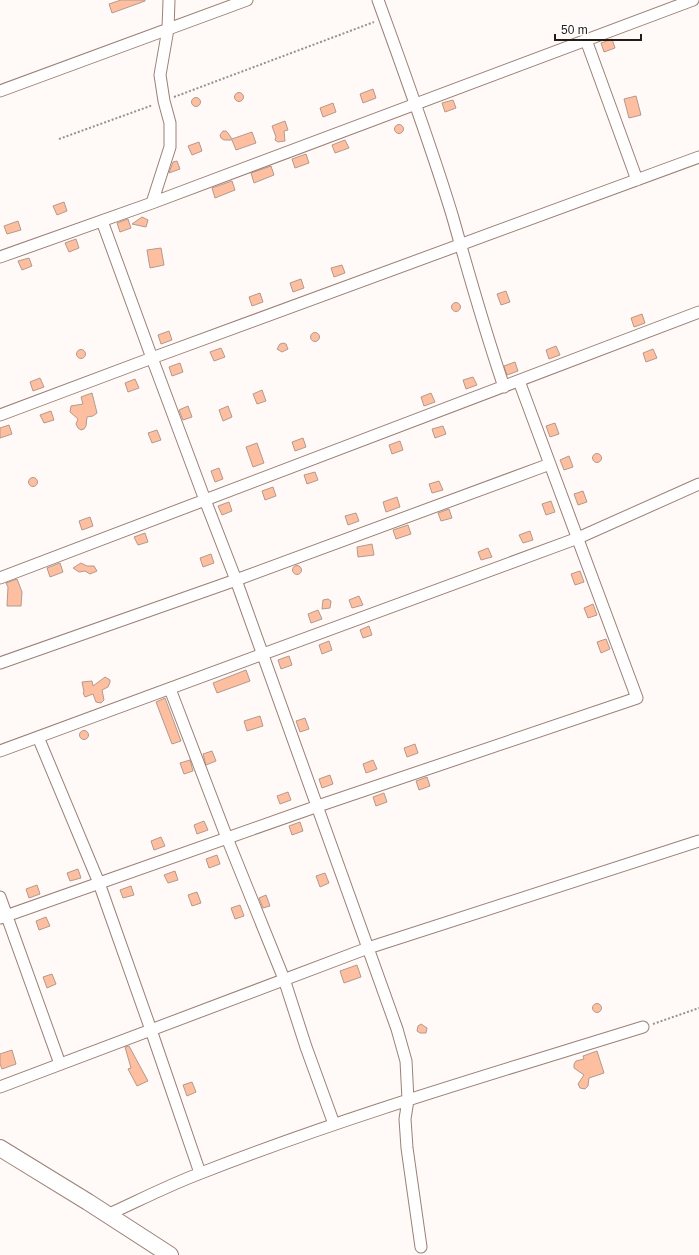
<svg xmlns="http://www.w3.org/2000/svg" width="699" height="1255" viewBox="0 0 699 1255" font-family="Arial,sans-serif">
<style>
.building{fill:#febfa1;stroke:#b39a8d}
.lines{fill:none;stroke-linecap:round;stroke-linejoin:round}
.minor-casing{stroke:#9b8177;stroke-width:13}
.secondary-casing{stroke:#9b8177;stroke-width:18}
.path{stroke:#98908d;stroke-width:2;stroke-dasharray:2 2;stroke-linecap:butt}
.minor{stroke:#fff;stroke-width:11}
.secondary{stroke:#fff;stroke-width:16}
</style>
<rect width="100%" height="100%" fill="#fff9f7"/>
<path class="building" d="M121 0H145V1L112 13 109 4Z
M612 39 615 48 604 52 601 43Z
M373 89 376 98 363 103 360 94Z
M234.5 97a4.5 4.5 0 1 1 9 0a4.5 4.5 0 1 1-9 0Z
M636 96 641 115 629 118 624 99Z
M191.5 102a4.5 4.5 0 1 1 9 0a4.5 4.5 0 1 1-9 0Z
M453 100 456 108 445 112 442 103Z
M333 103 336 112 323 117 320 108Z
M285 121 288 130 284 131 285 141 278 142 275 140 276 137 272 126Z
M394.5 129a4.5 4.5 0 1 1 9 0a4.5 4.5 0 1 1-9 0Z
M223 131H226L228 133 232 139 252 132 256 143 236 150 232 140H224L221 138 220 135Z
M345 140 349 148 335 153 332 145Z
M199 142 202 151 192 155 188 146Z
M306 154 309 163 295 168 292 159Z
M177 161 180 169 169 173 173 162Z
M271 166 274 175 254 183 251 173Z
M232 181 235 190 215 198 212 188Z
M64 202 67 211 57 215 53 206Z
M142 217 148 220 146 227 132 224Z
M128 219 131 228 120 232 117 223Z
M18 221 21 230 7 234 4 226Z
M76 239 79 248 69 252 65 243Z
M161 248 164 265 150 268 147 250Z
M29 258 32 266 22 270 18 261Z
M342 265 345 273 334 277 331 268Z
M301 279 304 288 293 292 290 283Z
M506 291 510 302 501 305 497 294Z
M260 293 263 302 252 306 249 297Z
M451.5 307a4.5 4.5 0 1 1 9 0a4.5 4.5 0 1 1-9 0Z
M642 314 645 323 634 327 631 318Z
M169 331 172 340 161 344 158 335Z
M310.5 337a4.5 4.5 0 1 1 9 0a4.5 4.5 0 1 1-9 0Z
M284 343 286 344 288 349 282 352 277 349 280 344Z
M556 346 560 355 549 359 546 350Z
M221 348 225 357 214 361 210 352Z
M653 349 657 358 646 362 643 353Z
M76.5 354a4.5 4.5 0 1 1 9 0a4.5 4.5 0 1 1-9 0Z
M515 362 518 371 507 375 504 366Z
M180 363 183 372 172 376 169 367Z
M473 377 477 385 466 389 463 380Z
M40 378 44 387 33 391 30 382Z
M135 379 139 388 128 392 125 383Z
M262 390 266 401 257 404 253 394Z
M92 393 97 413 93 416 87 417 86 426 84 429 81 430 78 428 76 424 78 419 70 412 71 406 83 404 81 397Z
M431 393 435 402 424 406 421 397Z
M188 406 192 417 183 420 179 410Z
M228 406 232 417 223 421 219 410Z
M51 411 54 420 44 423 40 415Z
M555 423 559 434 550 437 546 426Z
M9 425 12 434 0 438V428Z
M443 426 446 434 435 438 432 429Z
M157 430 161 440 152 443 148 433Z
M303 438 306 447 295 451 292 442Z
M400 441 403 450 392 454 389 445Z
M257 443 264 463 253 467 246 447Z
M592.5 458a4.5 4.5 0 1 1 9 0a4.5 4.5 0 1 1-9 0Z
M569 456 573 467 564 470 560 460Z
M219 468 223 479 215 482 211 471Z
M315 472 318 480 307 484 304 475Z
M28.5 482a4.5 4.5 0 1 1 9 0a4.5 4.5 0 1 1-9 0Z
M439 481 443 490 432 493 429 484Z
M273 487 276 496 265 500 262 491Z
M583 491 587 502 578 505 574 494Z
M397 497 400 507 386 512 383 502Z
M551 501 555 512 546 515 542 504Z
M229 502 232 511 222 515 218 506Z
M449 509 452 518 441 521 438 513Z
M356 513 359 521 348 525 345 516Z
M90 517 93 526 82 530 79 521Z
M408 525 411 534 396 539 393 530Z
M530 531 533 540 523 543 519 535Z
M145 533 148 542 138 545 134 537Z
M372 544 374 555 358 557 357 547Z
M488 548 492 557 481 560 478 552Z
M211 554 214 563 203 567 200 558Z
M60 563 63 572 50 577 47 568Z
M81 563 87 566H94L97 571 90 574 85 571 79 572 73 568Z
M292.5 570a4.5 4.5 0 1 1 9 0a4.5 4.5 0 1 1-9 0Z
M580 571 584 582 575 585 571 574Z
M17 579 22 592 21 606H7L8 587 6 583Z
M359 596 363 605 352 608 349 600Z
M328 599 331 601 330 608 322 609 323 600Z
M593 604 597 615 588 618 584 608Z
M318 610 322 619 311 623 308 614Z
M369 626 372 635 363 638 360 630Z
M606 639 610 649 601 653 597 642Z
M329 641 332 650 322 654 319 645Z
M289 656 292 665 281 669 278 660Z
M246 670 250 681 217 693 213 683Z
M105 677 110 680V682L108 687 102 690 104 700 101 703 96 702 93 694 85 697 83 693 84 692 82 682 92 681 93 686Z
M165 698 181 741 172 744 156 702Z
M260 716 263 726 247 731 244 721Z
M305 718 309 729 300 732 296 721Z
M79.5 735a4.5 4.5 0 1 1 9 0a4.5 4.5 0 1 1-9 0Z
M415 744 418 753 407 757 404 748Z
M212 751 216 761 206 765 203 754Z
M190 760 193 771 184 774 180 763Z
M373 760 377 769 366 773 363 764Z
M330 775 333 784 322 788 319 779Z
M427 777 430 786 419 790 416 781Z
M288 792 291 800 280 804 277 796Z
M384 793 387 802 376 806 373 797Z
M204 821 208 830 197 834 194 825Z
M300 822 303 831 292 835 289 826Z
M161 837 165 846 154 850 151 841Z
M217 855 220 864 209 868 206 859Z
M78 869 81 878 70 881 67 873Z
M175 871 178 880 168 883 164 875Z
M325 873 329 883 320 887 316 876Z
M37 885 40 894 29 898 26 889Z
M131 886 134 895 123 898 120 890Z
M197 892 201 903 192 906 188 895Z
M266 895 270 906 263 908 259 898Z
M240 905 244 916 235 919 231 908Z
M46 917 50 926 39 930 36 921Z
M357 965 361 977 344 983 340 971Z
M52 974 56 984 47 988 43 977Z
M592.5 1008a4.5 4.5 0 1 1 9 0a4.5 4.5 0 1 1-9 0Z
M421 1024 427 1028 426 1033H420L417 1031 418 1026Z
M129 1046 148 1081 137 1086 128 1069 131 1068 125 1047Z
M12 1050 16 1064 2 1069 0 1064V1054Z
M597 1051 604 1073 589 1078 588 1086 585 1089 580 1088 578 1084 584 1075 574 1068V1064L576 1061 584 1059 583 1056Z
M192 1082 196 1092 187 1096 183 1085Z"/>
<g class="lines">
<defs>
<path id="minor" d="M378 0C404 72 431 145 453 218 469 275 485 331 504 387
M586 40 637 180
M0 91 247 0
M152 203 170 147V123L164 101 160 75 168 29 169 0
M102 221 152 358 205 500 236 580 397 1029 406 1061 408 1100 405 1119 407 1148 421 1247
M0 257 152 203 693 0
M0 415 152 358 699 157
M0 578 699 312
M0 663 236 580 550 464
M170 689 227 838 284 979 306 1047 334 1124
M38 737 99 883 151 1030 200 1173
M0 751 578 538 699 484
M0 897 60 1064
M0 918 318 806 637 698 519 381
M0 1087 368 948 699 841
M107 1215C138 1201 169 1185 201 1173 346 1116 495 1073 643 1027"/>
<path id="secondary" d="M0 1148 88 1202 170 1255"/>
</defs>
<use href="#minor" class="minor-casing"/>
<use href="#secondary" class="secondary-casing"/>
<path class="path" d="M174 97 374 22
M59 139 153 105
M653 1024 699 1008"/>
<use href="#minor" class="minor"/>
<use href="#secondary" class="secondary"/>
</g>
<path d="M555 34v6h86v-6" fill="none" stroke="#251b17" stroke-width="2"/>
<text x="561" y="34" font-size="12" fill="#251b17" stroke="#ffffff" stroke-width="3" paint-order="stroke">50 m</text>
</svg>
